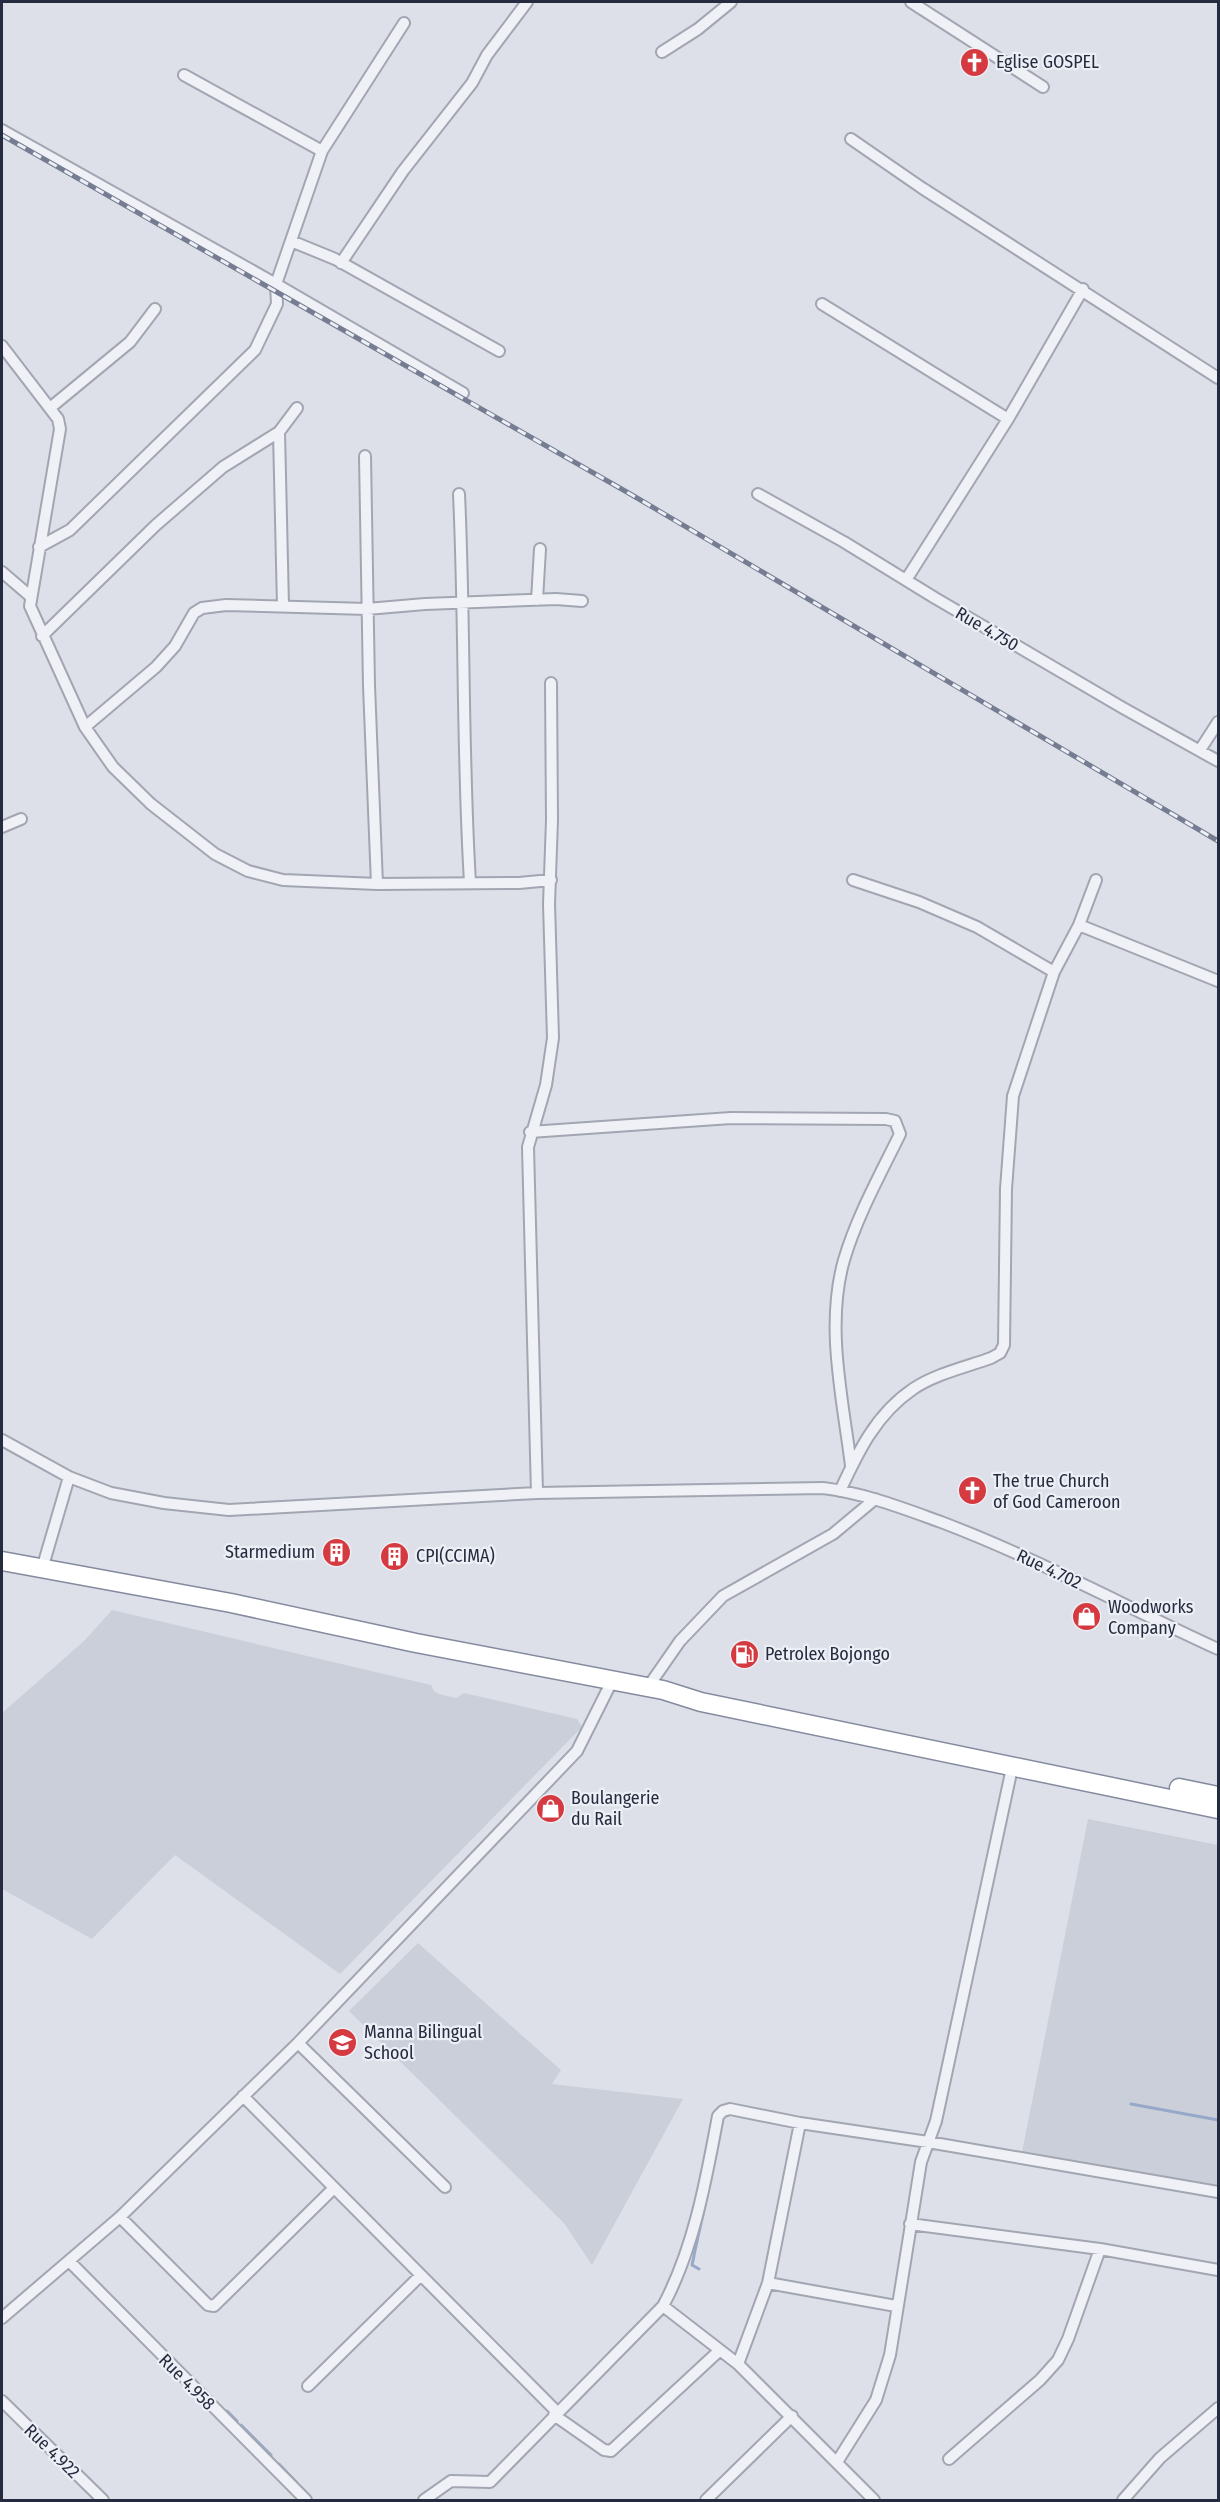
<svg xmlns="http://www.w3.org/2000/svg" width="1220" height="2502" viewBox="0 0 1220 2502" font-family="'Fira Sans Condensed',sans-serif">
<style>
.built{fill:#cbcfda}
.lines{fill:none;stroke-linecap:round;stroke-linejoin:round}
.stream{stroke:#96a9ca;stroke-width:3}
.minor-casing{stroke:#a2a6b2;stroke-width:14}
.trunk-casing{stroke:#848b9f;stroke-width:21}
.minor{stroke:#f0f1f6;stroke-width:10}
.trunk{stroke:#fff;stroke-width:18}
.rail-casing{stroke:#767d92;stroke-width:5}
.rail{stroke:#eceff5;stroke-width:3;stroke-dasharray:9;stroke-linecap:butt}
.labels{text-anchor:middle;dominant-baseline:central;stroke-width:4.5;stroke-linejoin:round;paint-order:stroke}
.poi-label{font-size:18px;fill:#262c3f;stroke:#eceff5;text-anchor:start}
.street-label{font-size:18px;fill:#262c3f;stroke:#eceff5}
</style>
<rect width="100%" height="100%" fill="#dde0e8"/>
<path class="built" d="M112 1610 431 1685 434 1691 439 1694 456 1698 464 1693 577 1719 582 1727 340 1974 175 1855 92 1939 2 1889V1713L84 1641Z
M1088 1819 1218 1845V2185L1022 2152Z
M418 1943 561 2070 552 2084 683 2099 592 2265 564 2223 349 2011Z"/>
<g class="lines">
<path class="stream" d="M1131 2104 1218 2120
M694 2255 705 2205
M694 2256 692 2265 699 2269
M227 2411 237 2421
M241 2425 271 2455
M279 2464 297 2483"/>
<defs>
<path id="minor" d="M911 2 1043 87
M662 52 698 29 731 2
M184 75 322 151
M2 130 276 284 463 393
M851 139 922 188 1218 378
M291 241 335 259 499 351
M341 263 403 171 472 83 487 55 527 2
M822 304 1008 419 1083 289
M2 346 58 419 60 429 30 606 85 727 113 767 151 804 215 854 248 871 283 880 377 884 519 883 551 880
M50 408 130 342 155 309
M365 456 369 686 377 884
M459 494C465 623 462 753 470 882
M758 494 844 542 935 598 1123 708 1218 761
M39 547 70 530 255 350 277 304 276 284 322 151 404 23
M2 572 30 596
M906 580 1008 419
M537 600 540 549
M283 606 279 432 297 408
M42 636 156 525 223 467 279 432
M85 727 156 667 175 646 194 613 202 608 226 605 367 609 425 604 556 599 582 601
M1200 750 1218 722
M2 827 21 819
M853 880 919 902 977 927 1054 972
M1079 925 1218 981
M530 1132 731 1118 886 1119 895 1121 900 1134C880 1175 857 1216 844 1260 825 1326 843 1400 851 1466
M2 1440 69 1477 111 1493 164 1503 229 1510 537 1493 823 1488C864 1493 902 1508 941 1522 1036 1558 1126 1607 1218 1649
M840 1491C858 1452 876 1414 913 1389 935 1374 966 1367 991 1358L1000 1353 1004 1345 1006 1189 1013 1096 1054 972 1079 925 1096 880
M537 1493 528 1147 546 1085 553 1038 549 904 552 820 551 683
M42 1569 69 1477
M648 1687 680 1641 723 1596 833 1534 875 1499
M298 2043 445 2187
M243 2096 557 2412
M120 2217 208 2305 214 2306 334 2188
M910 2224 1100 2249 1218 2270
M70 2262 306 2500
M768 2283 896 2306
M663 2306 738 2364 874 2500
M2 2318 120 2217 298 2043 577 1751 612 1681
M738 2364 768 2283 800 2123
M308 2386 420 2276
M2 2401 103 2500
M554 2415 604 2450 611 2451 720 2350
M949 2459 1040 2380 1058 2360 1068 2339 1100 2249
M837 2462 876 2400 890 2355 921 2162 936 2121 1012 1768
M424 2500 451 2481 490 2482 663 2306C694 2248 706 2180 718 2116L723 2111 730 2109 800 2123 928 2142 1218 2192
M706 2500 792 2416
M1123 2500 1160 2458 1218 2408"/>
<path id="trunk" d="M2 1561 231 1603 416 1643 663 1690 701 1702 1218 1809
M1179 1788 1218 1796"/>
</defs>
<use href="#minor" class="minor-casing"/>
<use href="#trunk" class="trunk-casing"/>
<use href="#minor" class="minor"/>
<use href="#trunk" class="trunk"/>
<defs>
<path id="rail" d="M2 135 632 495 1218 841"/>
</defs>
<use href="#rail" class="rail-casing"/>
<use href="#rail" class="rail"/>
</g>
<defs>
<symbol id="church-disc" viewBox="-11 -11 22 22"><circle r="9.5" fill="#d53a40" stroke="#eceff5"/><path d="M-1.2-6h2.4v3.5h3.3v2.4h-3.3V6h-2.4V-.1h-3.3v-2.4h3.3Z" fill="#fff"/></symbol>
<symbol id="building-disc" viewBox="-11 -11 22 22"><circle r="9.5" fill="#d53a40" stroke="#eceff5"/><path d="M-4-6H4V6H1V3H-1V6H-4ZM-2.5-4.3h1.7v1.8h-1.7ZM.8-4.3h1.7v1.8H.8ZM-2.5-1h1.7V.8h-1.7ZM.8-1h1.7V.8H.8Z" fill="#fff"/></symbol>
<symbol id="shop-disc" viewBox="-11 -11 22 22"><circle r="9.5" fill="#d53a40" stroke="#eceff5"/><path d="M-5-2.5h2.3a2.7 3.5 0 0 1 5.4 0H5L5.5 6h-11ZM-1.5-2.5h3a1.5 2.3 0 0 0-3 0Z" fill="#fff"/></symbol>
<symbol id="fuel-disc" viewBox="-11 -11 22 22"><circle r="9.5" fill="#d53a40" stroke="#eceff5"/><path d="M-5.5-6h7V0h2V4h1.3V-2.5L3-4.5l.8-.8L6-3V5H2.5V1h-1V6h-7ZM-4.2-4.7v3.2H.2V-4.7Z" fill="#fff"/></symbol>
<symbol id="school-disc" viewBox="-11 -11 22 22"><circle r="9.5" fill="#d53a40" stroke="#eceff5"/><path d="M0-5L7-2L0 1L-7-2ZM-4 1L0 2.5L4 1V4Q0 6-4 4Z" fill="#fff"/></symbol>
</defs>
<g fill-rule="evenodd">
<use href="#church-disc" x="958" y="46" width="33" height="33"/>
<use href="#church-disc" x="956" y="1474" width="33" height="33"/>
<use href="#building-disc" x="320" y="1536" width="33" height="33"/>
<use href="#building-disc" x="378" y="1540" width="33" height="33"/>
<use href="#shop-disc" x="1070" y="1600" width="33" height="33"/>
<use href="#fuel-disc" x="728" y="1638" width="33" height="33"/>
<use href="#shop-disc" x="534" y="1792" width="33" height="33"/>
<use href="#school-disc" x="326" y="2026" width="33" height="33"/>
</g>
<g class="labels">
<g class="poi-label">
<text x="996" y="62">Eglise GOSPEL</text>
<text x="993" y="1481">The true Church<tspan x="993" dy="21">of God Cameroon</tspan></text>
<text x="315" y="1552" text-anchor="end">Starmedium</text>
<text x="416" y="1556">CPI(CCIMA)</text>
<text x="1108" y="1607">Woodworks<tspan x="1108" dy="21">Company</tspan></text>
<text x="765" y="1654">Petrolex Bojongo</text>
<text x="571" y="1798">Boulangerie<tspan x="571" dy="21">du Rail</tspan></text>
<text x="364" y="2032">Manna Bilingual<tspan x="364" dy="21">School</tspan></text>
</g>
<g class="street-label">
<text transform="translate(987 629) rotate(30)">Rue 4.750</text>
<text transform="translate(1049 1569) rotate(25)">Rue 4.702</text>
<text transform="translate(187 2382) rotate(45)">Rue 4.958</text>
<text transform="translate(52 2451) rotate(44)">Rue 4.922</text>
</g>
</g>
<rect width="1220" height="2502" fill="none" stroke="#262c3f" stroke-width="6"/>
</svg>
